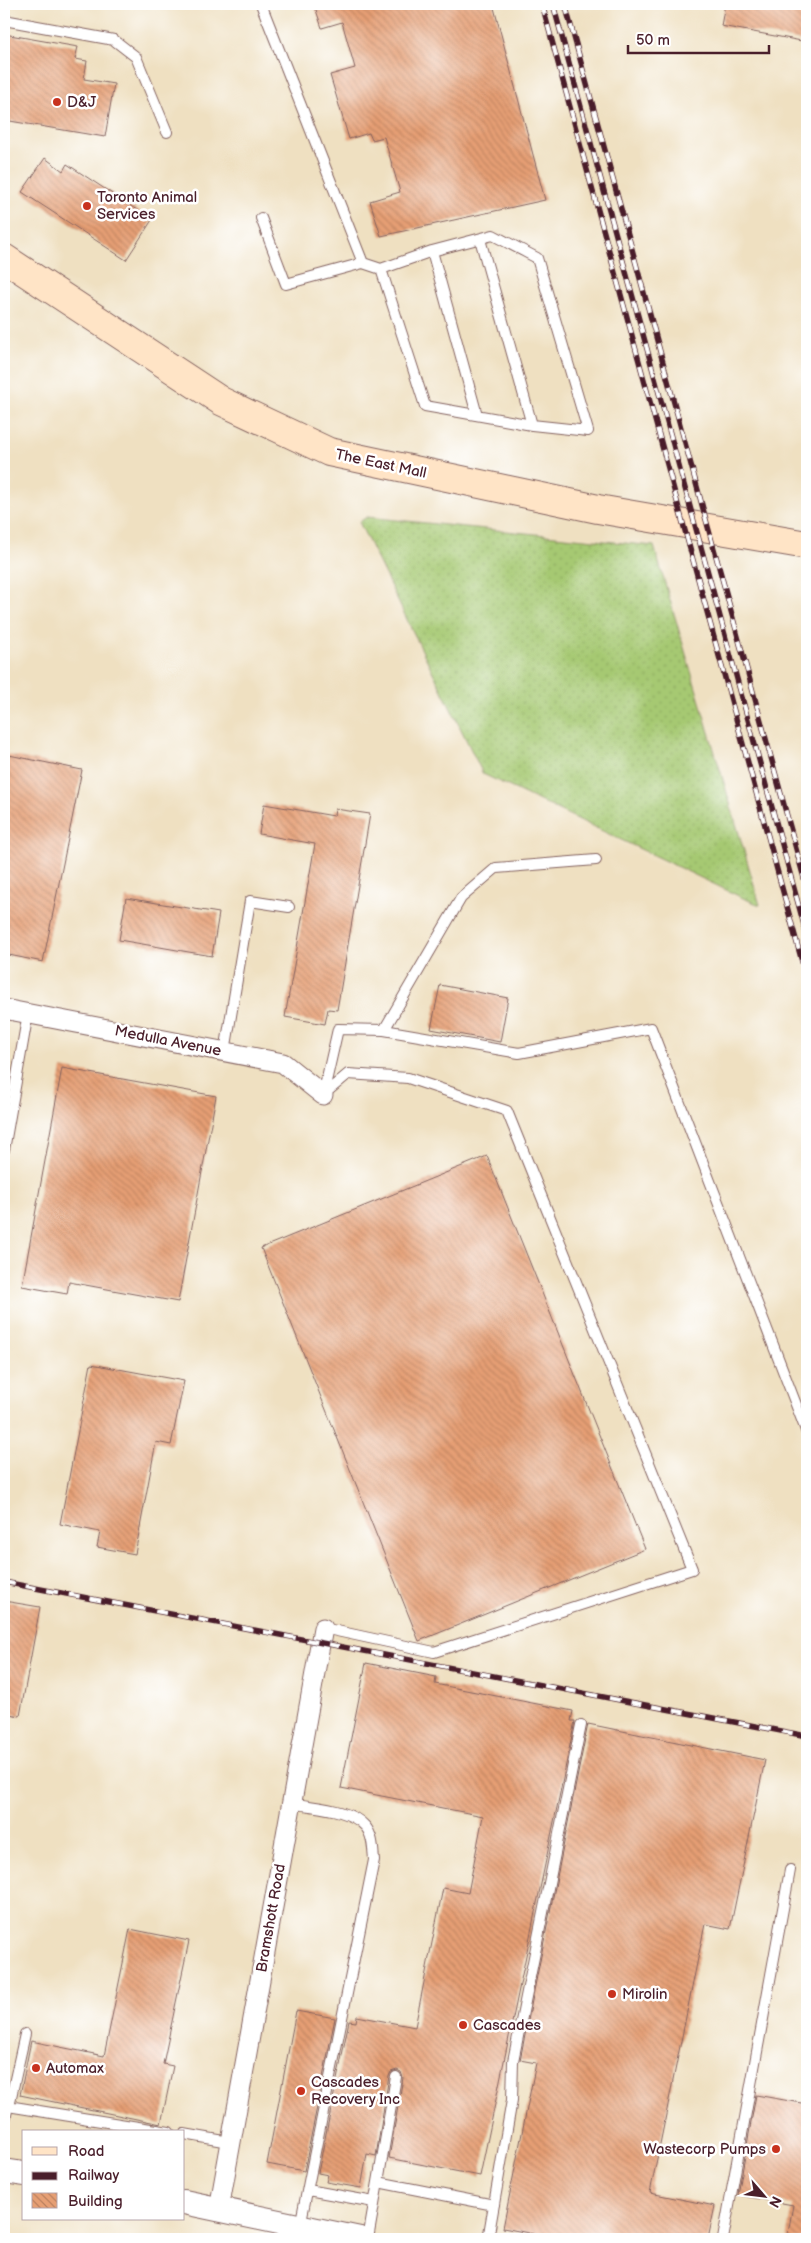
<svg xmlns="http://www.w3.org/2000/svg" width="811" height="2243" viewBox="0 0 811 2243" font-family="'Balsamiq Sans',sans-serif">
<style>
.grass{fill:url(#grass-dots);stroke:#78744e}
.building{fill:url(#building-back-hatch)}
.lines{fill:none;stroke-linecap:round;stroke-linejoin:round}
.service-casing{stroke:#846360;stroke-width:12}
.minor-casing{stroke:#846360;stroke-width:21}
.tertiary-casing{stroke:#846360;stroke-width:26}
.secondary-casing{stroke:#846360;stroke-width:30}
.service{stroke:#fff;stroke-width:10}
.minor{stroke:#fff;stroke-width:19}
.tertiary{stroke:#fff;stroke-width:24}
.secondary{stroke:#ffe4c6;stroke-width:28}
.rail-casing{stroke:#4a1f2b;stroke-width:5.5}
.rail{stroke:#fff;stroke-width:4;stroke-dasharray:11;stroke-linecap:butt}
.poi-dot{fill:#c8321e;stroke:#fff;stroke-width:2}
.labels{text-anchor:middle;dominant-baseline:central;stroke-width:5;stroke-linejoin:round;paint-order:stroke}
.poi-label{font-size:15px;fill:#4a1f2b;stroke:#fff;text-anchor:start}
.street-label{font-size:15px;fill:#4a1f2b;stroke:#fff}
</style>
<defs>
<pattern id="grass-dots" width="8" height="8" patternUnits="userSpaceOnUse" patternTransform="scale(1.25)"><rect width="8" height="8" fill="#a6c972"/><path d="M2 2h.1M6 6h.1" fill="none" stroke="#90ac63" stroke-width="1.8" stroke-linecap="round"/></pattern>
<pattern id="building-back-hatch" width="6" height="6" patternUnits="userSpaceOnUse" patternTransform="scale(1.25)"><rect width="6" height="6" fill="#e69f74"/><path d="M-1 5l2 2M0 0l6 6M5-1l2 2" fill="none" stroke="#bc815f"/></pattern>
</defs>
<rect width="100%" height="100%" fill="#fff"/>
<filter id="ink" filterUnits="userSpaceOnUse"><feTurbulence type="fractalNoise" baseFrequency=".02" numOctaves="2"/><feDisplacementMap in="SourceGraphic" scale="10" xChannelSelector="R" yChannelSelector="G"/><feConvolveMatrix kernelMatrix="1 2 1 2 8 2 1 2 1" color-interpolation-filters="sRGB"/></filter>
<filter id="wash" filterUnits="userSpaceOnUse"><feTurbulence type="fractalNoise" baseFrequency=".0096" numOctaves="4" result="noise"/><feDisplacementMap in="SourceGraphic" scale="20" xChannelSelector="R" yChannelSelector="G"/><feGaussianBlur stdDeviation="1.12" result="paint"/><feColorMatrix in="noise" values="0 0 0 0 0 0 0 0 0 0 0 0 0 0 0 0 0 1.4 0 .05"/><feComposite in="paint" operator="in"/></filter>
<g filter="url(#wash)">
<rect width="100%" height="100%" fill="#efe0c1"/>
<path class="grass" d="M367 517 654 546 760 905 743 898 483 774 359 522Z"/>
<g id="blocks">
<path class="building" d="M314 4H493L545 200 381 236 370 201 400 192 384 137 372 140 369 133 349 139 330 75 355 68 342 22 322 28Z
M725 4H807V42L721 26Z
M4 34 78 47 75 59 87 61 84 79 114 84 105 137 4 120Z
M45 158 63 171 67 164 152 220 126 260 22 192Z
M4 754 82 770 43 962 4 954Z
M264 804 334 816 335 809 370 814 337 1010 328 1009 325 1024 285 1017 315 844 259 834Z
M126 898 219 913 212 956 119 940Z
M440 985 508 998 500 1042 431 1029Z
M62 1068 216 1096 178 1302 69 1282 67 1294 22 1286Z
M487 1156 645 1549 419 1641 261 1248Z
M91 1364 184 1381 171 1445 156 1442 135 1554 97 1547 100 1532 60 1524Z
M4 1601 40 1607 20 1716 4 1713Z
M366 1663 436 1677 435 1684 573 1711 571 1721H575L480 2176 389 2158 403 2078 401 2072 397 2070 391 2072 389 2076 376 2156 367 2154 361 2188 326 2182 328 2175 318 2173 349 2021 356 2022 357 2016 415 2027 443 1888 468 1893 483 1816 341 1788Z
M588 1724 765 1760 730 1929 705 1924 650 2193 715 2206 708 2239H560L503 2228 536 2063 520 2060Z
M130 1929 189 1941 163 2064 173 2066 161 2124 20 2095 31 2041 104 2056Z
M296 2011 335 2018 304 2171 267 2164Z
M756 2095 807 2104V2239H787L793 2205 738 2195Z"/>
</g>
</g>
<g filter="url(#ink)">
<use href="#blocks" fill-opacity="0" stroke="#846360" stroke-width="1"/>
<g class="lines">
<defs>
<path id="service" d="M261 4 363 263 381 269 432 251 493 235 537 258 588 431 532 425 425 406 381 269
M4 20 114 40 136 57 167 132
M261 218 286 284 363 263
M480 239 532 425
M432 251 477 415
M384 1030 461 898 496 868 596 860
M225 1052 250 901 289 907
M323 1095 348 1074 408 1078 507 1111 692 1569 434 1652 323 1628
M323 1095 338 1029 384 1030 519 1053 651 1028 807 1433
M4 1150 28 1013
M292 1803C314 1808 349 1808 365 1826 373 1835 373 1849 374 1860L300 2226
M9 2106 25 2034
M4 2124 8 2106 169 2132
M184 2134 230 2142
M378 2182 396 2077
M308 2190 374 2202
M368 2239 378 2182 494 2205
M488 2239 512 2100 513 2061 581 1725
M723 2239 790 1870"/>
<path id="minor" d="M4 1009 283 1063 323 1095
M219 2209 323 1628"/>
<path id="tertiary" d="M4 2171 24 2174
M184 2202 360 2239"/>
<path id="secondary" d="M4 258 221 401 329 452 598 509 807 545"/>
</defs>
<use href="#service" class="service-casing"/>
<use href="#minor" class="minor-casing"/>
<use href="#tertiary" class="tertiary-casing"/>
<use href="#secondary" class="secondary-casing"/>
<use href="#service" class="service"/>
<use href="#minor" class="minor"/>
<use href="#tertiary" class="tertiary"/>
<use href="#secondary" class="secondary"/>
<defs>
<path id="rail" d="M542 4 807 980
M553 4 807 936
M565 4 807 889
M4 1582 807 1736"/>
</defs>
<use href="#rail" class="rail-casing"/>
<use href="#rail" class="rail"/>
</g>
</g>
<g class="poi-dot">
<circle cx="57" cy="102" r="5"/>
<circle cx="87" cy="206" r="5"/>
<circle cx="612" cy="1994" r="5"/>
<circle cx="463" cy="2025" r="5"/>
<circle cx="36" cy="2068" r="5"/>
<circle cx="301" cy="2091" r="5"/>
<circle cx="776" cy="2149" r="5"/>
</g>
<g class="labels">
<g class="poi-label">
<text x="67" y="102">D&amp;J</text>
<text x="97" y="197">Toronto Animal<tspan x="97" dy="17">Services</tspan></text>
<text x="622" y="1994">Mirolin</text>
<text x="473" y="2025">Cascades</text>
<text x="46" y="2068">Automax</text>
<text x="311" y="2082">Cascades<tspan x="311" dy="17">Recovery Inc</tspan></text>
<text x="766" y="2149" text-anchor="end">Wastecorp Pumps</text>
</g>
<g class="street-label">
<text transform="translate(381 464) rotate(12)">The East Mall</text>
<text transform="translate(168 1041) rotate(11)">Medulla Avenue</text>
<text transform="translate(271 1918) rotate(-80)">Bramshott Road</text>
</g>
</g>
<rect width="811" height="2243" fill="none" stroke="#fff" stroke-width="20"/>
<rect x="22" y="2130" width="162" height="90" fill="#ffffff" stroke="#b7a5aa"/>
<rect x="32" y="2147" width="25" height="8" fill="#ffe4c6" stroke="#b7a5aa"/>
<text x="68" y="2156" font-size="15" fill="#4a1f2b">Road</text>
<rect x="32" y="2172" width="25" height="8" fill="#4a1f2b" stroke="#b7a5aa"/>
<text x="68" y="2180" font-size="15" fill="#4a1f2b">Railway</text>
<rect x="32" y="2193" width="25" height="15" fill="url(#building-back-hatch)" stroke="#b7a5aa"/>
<text x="68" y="2206" font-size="15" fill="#4a1f2b">Building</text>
<g transform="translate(764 2196) rotate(118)" stroke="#ffffff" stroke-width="4" paint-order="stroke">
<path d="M0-4L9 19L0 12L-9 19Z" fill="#4a1f2b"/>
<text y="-8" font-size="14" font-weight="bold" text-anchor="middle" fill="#4a1f2b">N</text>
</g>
<path d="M628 45v8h141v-8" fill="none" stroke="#4a1f2b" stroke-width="2.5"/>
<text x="636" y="45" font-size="15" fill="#4a1f2b" stroke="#ffffff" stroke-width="4" paint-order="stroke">50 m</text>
</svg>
